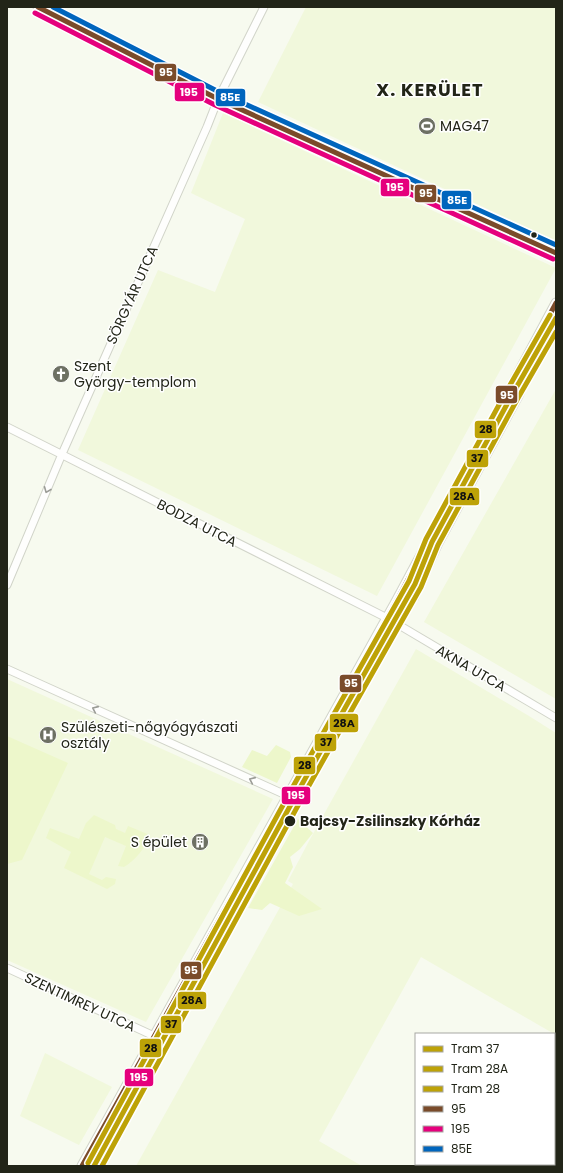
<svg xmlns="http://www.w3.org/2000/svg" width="563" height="1173" viewBox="0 0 563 1173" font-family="Poppins,sans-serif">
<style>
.built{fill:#f1f8dc}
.green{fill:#edf7cb}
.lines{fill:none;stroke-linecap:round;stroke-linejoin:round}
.minor-casing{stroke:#d1d4c9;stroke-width:9}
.tertiary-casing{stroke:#d1d4c9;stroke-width:11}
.minor{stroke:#fefefd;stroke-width:7}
.tertiary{stroke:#fefefd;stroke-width:9}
.tram{stroke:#d4d5d1;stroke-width:1}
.bus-1-casing{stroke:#fff;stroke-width:8}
.bus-2-casing{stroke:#fff;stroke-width:8}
.bus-3-casing{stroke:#fff;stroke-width:8}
.bus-1{stroke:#7a4b2a;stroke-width:5}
.bus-2{stroke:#e5007d;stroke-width:5}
.bus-3{stroke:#0065bd;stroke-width:5}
.tram-1-casing{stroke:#fff;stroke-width:8}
.tram-2-casing{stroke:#fff;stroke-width:8}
.tram-3-casing{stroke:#fff;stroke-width:8}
.tram-1{stroke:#bda207;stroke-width:5}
.tram-2{stroke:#bda207;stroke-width:5}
.tram-3{stroke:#bda207;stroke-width:5}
.oneway{stroke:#9b9c96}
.bus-dot{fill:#222518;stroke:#fff;stroke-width:1.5}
.labels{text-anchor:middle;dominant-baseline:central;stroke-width:3;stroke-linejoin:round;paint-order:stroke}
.poi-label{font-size:14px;fill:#222518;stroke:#fff;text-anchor:start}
.street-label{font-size:14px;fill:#222518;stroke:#fff}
.stop-label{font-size:14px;font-weight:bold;fill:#222518;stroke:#fff;text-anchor:start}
.district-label{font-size:18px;font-weight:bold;letter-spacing:1px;fill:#222518;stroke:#fff}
.line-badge{stroke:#fff;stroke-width:1.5}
.badge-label{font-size:11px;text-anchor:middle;font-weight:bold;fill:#fff}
.pale-badge-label{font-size:11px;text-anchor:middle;font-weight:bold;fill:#111}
</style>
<rect width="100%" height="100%" fill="#f7faef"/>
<path class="built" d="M306 7H556V241L258 102Z
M223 113 556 268 377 596 78 450 158 270 215 292 245 219 191 193Z
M556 389V699L424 622Z
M416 649 529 716 556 733V1035L421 957 319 1141 362 1166H136L293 884 288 881 309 841Z
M7 679 273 799 146 1022 7 960Z
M45 1053 112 1087 79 1145 20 1116Z"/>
<path class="green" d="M7 736 68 763 22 860 7 864Z
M276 745 290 752 291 757 277 783 242 767 252 750 267 756Z
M94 815 115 825 116 829 125 833 128 826 150 835C144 849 137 859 124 867L118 866 126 846 105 837 89 874 102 880 106 877 116 879 115 884 107 889 64 868 71 852 46 838 50 828 79 839 86 823Z
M298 819 313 833 300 849 290 857 293 867 285 883 322 909 299 916 270 903 262 910 248 908Z"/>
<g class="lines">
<defs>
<path id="minor" d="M7 427 387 618 556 718
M7 585 62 454 207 127 218 99 264 7
M7 669 288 796
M7 968 154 1036"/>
<path id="tertiary" d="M38 7 218 99 556 253
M82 1166 397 600 556 303"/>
</defs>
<use href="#minor" class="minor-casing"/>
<use href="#tertiary" class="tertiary-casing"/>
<use href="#minor" class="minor"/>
<use href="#tertiary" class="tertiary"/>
<path class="tram" d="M481 465 494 427
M418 600 442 546 522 399 546 347"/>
<defs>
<path id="bus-1" d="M38 7 218 99 556 253
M82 1166 397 600 556 303"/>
<path id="bus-2" d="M35 13 215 105 553 259
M90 1166 403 603 556 318"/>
<path id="bus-3" d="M53 7 221 93 556 245"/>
</defs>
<use href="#bus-1" class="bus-1-casing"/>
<use href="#bus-2" class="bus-2-casing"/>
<use href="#bus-3" class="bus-3-casing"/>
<use href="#bus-1" class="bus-1"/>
<use href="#bus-2" class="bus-2"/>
<use href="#bus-3" class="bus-3"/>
<defs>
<path id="tram-1" d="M94 1166 301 786 415 584 432 542 512 395 556 318"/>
<path id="tram-2" d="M102 1166 307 789 421 587 438 545 518 398 556 332"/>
<path id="tram-3" d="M88 1163 295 783 409 581 426 539 506 392 550 315"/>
</defs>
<use href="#tram-1" class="tram-1-casing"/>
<use href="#tram-2" class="tram-2-casing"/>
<use href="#tram-3" class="tram-3-casing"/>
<use href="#tram-1" class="tram-1"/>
<use href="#tram-2" class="tram-2"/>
<use href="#tram-3" class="tram-3"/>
</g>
<defs><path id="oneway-chevron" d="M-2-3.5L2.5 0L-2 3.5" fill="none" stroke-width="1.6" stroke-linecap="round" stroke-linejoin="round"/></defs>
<g class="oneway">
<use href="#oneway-chevron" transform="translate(47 490) rotate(112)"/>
<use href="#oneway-chevron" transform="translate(95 709) rotate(-156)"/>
<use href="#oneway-chevron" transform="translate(252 780) rotate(-156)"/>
</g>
<defs>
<symbol id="stadium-disc" viewBox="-11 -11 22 22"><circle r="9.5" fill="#6d7063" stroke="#fff"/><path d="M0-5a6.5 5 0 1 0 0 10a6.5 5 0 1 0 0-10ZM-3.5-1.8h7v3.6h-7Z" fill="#fff"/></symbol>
<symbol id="church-disc" viewBox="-11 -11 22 22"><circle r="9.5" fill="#6d7063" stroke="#fff"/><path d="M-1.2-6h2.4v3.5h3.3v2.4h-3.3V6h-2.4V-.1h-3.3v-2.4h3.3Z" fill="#fff"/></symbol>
<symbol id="hospital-disc" viewBox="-11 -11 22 22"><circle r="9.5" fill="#6d7063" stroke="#fff"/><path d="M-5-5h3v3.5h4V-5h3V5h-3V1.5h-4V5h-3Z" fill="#fff"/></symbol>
<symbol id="building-disc" viewBox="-11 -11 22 22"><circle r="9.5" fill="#6d7063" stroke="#fff"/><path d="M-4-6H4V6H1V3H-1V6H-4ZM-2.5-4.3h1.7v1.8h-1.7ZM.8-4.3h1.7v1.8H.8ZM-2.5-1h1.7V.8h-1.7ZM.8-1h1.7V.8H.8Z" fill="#fff"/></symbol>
</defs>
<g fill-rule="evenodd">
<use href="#stadium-disc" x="417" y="116" width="20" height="20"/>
<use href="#church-disc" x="51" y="364" width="20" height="20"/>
<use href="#hospital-disc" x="38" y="725" width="20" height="20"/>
<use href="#building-disc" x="190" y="832" width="20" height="20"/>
</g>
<g class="bus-dot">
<circle cx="534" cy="235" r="3.5"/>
<circle cx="290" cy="821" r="6"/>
</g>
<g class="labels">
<g class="poi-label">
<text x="440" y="126">MAG47</text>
<text x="74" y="366">Szent<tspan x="74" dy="16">György-templom</tspan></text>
<text x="61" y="727">Szülészeti-nőgyógyászati<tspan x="61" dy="16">osztály</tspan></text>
<text x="187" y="842" text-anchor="end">S épület</text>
</g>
<g class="street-label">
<text transform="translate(132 295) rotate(-66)">SÖRGYÁR UTCA</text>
<text transform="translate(197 523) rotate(27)">BODZA UTCA</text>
<text transform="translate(471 668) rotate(30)">AKNA UTCA</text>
<text transform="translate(80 1002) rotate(25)">SZENTIMREY UTCA</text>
</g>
<g class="stop-label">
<text x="300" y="821">Bajcsy-Zsilinszky Kórház</text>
</g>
<g class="district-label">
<text x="430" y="89">X. KERÜLET</text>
</g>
</g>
<g class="line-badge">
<rect x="154" y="63" width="23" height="19" rx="4" fill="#7a4b2a"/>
<rect x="174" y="82" width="31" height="20" rx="4" fill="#e5007d"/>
<rect x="215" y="88" width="31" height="19" rx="4" fill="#0065bd"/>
<rect x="380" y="178" width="30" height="19" rx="4" fill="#e5007d"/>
<rect x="414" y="184" width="23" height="19" rx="4" fill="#7a4b2a"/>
<rect x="441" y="190" width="31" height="20" rx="4" fill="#0065bd"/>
<rect x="495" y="385" width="23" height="19" rx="4" fill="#7a4b2a"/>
<rect x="474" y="420" width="23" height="19" rx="4" fill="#bda207"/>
<rect x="466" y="449" width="23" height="19" rx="4" fill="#bda207"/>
<rect x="449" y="487" width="31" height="19" rx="4" fill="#bda207"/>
<rect x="339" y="674" width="23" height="19" rx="4" fill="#7a4b2a"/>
<rect x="329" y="713" width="30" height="20" rx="4" fill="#bda207"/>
<rect x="314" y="733" width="23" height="19" rx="4" fill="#bda207"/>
<rect x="293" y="756" width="23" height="19" rx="4" fill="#bda207"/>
<rect x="281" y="786" width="30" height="19" rx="4" fill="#e5007d"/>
<rect x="180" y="961" width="22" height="19" rx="4" fill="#7a4b2a"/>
<rect x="177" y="991" width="30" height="19" rx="4" fill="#bda207"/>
<rect x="160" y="1015" width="22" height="19" rx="4" fill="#bda207"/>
<rect x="139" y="1038" width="23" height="20" rx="4" fill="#bda207"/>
<rect x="124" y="1068" width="30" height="19" rx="4" fill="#e5007d"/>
</g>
<g class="badge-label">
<text x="166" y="76">95</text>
<text x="189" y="96">195</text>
<text x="230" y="101">85E</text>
<text x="395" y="191">195</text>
<text x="426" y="197">95</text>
<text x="457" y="204">85E</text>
<text x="507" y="399">95</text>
<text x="351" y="687">95</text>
<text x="296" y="799">195</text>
<text x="191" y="974">95</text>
<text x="139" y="1081">195</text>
</g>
<g class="pale-badge-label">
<text x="486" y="433">28</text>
<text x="477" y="462">37</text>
<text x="464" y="500">28A</text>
<text x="344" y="727">28A</text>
<text x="326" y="746">37</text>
<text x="305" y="769">28</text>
<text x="192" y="1004">28A</text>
<text x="171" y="1028">37</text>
<text x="151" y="1052">28</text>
</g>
<rect width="563" height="1173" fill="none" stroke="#222518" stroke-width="16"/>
<rect x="415" y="1033" width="140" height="132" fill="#ffffff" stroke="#a7a8a3"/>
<rect x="423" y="1046" width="20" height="6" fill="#bda207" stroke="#a7a8a3"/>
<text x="451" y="1053" font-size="12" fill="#222518">Tram 37</text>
<rect x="423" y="1066" width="20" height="6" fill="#bda207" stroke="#a7a8a3"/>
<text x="451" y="1073" font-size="12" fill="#222518">Tram 28A</text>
<rect x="423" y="1086" width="20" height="6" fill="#bda207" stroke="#a7a8a3"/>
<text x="451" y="1093" font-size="12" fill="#222518">Tram 28</text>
<rect x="423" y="1106" width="20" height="6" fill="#7a4b2a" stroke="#a7a8a3"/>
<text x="451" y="1113" font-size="12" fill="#222518">95</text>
<rect x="423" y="1126" width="20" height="6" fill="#e5007d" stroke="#a7a8a3"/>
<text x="451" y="1133" font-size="12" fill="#222518">195</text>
<rect x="423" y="1146" width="20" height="6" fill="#0065bd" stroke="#a7a8a3"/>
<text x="451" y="1153" font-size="12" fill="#222518">85E</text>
</svg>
